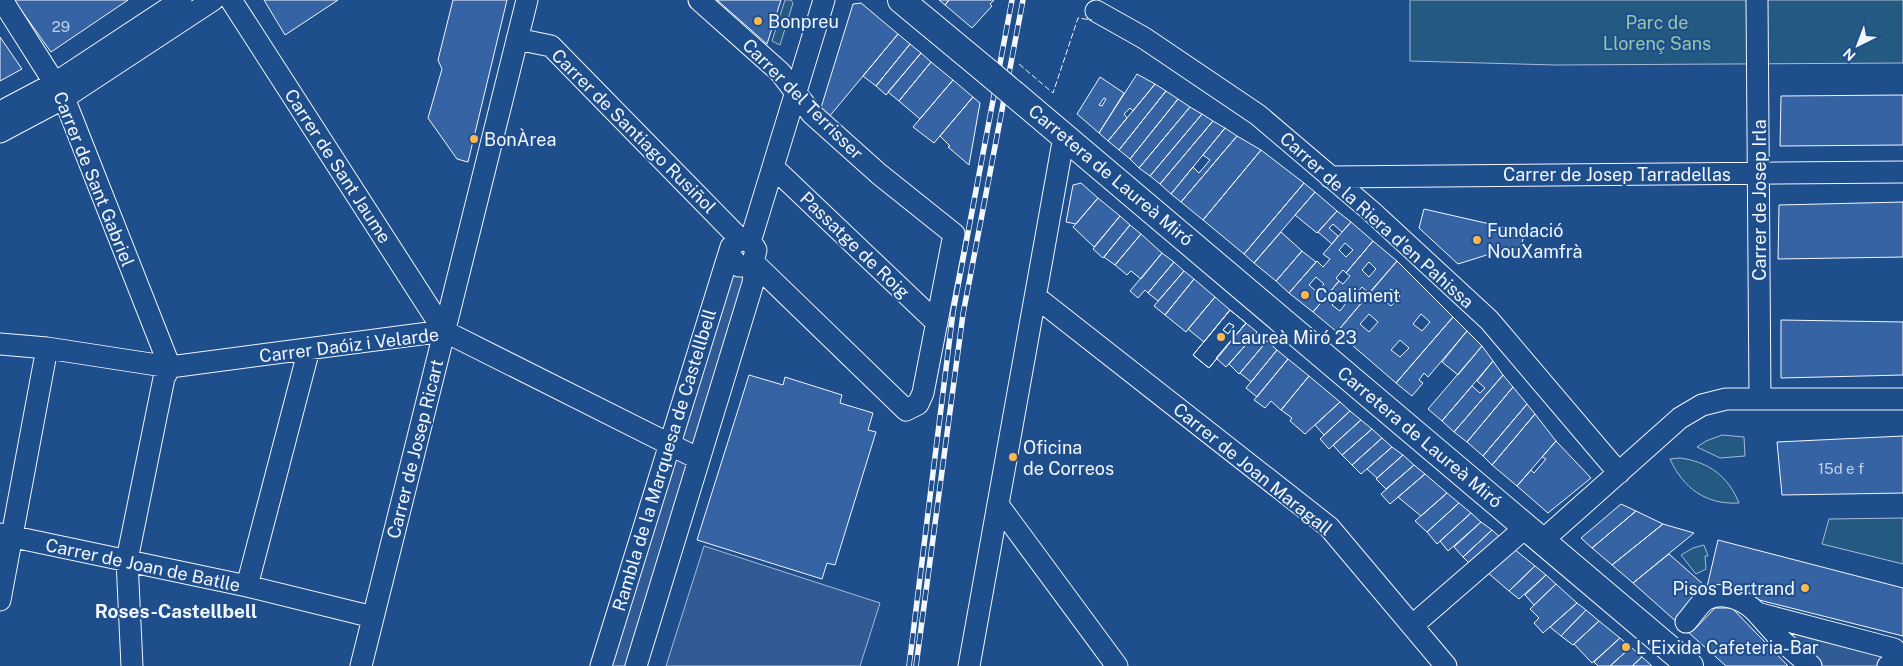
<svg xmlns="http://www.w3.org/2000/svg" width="1903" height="666" viewBox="0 0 1903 666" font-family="'Public Sans',sans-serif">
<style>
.green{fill:#245a82;stroke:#a8bbd7}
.parking{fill:#305b95;stroke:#a8bbd7}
.building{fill:#3563a3;stroke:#f2f6ff;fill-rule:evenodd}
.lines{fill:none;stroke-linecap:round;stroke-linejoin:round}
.minor-casing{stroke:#f2f6ff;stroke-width:23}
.major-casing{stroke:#f2f6ff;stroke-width:28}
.minor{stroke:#1f4e8c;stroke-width:21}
.major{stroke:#1f4e8c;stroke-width:26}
.rail-casing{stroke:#f2f6ff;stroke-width:5.5}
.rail{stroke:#1f4e8c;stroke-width:4;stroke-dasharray:11;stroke-linecap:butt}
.major-bridge-casing{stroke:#f2f6ff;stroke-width:28;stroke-linecap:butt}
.major-bridge{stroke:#1f4e8c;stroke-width:26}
.fence{stroke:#f2f6ff;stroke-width:1;stroke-dasharray:6 2.5;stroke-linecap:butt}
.poi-dot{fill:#ffb74d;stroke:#1f4e8c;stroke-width:2}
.labels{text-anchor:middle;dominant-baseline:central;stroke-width:4;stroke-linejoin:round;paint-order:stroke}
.number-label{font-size:15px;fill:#c3d1e8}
.poi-label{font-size:18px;fill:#f2f6ff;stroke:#1f4e8c;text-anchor:start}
.park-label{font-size:18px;fill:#97c8a6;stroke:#1f4e8c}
.street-label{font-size:18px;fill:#f2f6ff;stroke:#1f4e8c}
.neighbourhood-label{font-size:19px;font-weight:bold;fill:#f2f6ff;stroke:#1f4e8c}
</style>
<rect width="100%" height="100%" fill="#1f4e8c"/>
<path class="green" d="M785 0H791L793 3 780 45 772 41Z
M1410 0H1903V63L1555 65 1410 61Z
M1722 435 1744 437 1745 456 1720 458 1697 447 1706 441Z
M1680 458C1709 462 1728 476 1739 503 1706 505 1683 488 1670 459Z
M1903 518V564L1822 544 1829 519Z
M1704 545 1708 556H1705L1706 569 1696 574 1681 555 1693 548Z"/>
<path class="parking" d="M729 272 747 276 630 666H605Z
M704 546 880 603 860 666H666Z
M1776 625 1887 651 1885 662 1878 666H1824L1809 660Z"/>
<path class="building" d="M14 0H128L51 52Z
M264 0H338L285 35Z
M453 0H507L468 162 457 159 428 118 442 69 438 60Z
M717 0H781L767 44Z
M939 0H949L945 5Z
M949 0H994L990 4 992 6 972 28 945 5Z
M861 3 898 34 828 118 820 111 853 4Z
M898 34 910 44 876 86 863 76Z
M0 37 22 69 0 81Z
M910 44 921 53 886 95 876 86Z
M921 53 931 62 899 101 888 92Z
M931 62 953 80 920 119 899 101Z
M1137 74 1155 84 1133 111 1130 108 1124 114 1127 118 1108 141 1099 133Z
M1100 77 1124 93 1099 133 1077 114ZM1104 98 1106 99 1102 106 1099 105Z
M953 80 973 97 934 143 913 127Z
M1155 84 1166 91 1119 150 1108 141Z
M1166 91 1178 99 1130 159 1119 150Z
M1903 95V145L1780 146 1781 96Z
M973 97 980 103 969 165 948 147 950 146 940 136Z
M1178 99 1190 107 1139 168 1130 159Z
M1190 107 1202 114 1150 176 1139 168Z
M1202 114 1213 121 1160 184 1150 176Z
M1213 121 1225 128 1171 194 1160 184Z
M1225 128 1237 136 1181 202 1171 194 1193 167 1199 173 1210 160 1203 155Z
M1237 136 1261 150 1203 220 1181 202Z
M1261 150 1304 183 1244 254 1203 220Z
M1081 183 1098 198 1076 224 1066 222 1073 185Z
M1304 183 1315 192 1254 263 1244 254Z
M1315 192 1337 211 1317 233 1295 215Z
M1098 198 1120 216 1094 247 1073 227Z
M1903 202V257L1778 259 1779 205Z
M1424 209 1525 232 1520 250 1509 248 1458 264 1419 228Z
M1337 211 1351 222 1342 232 1333 224 1329 228 1338 236 1332 244 1318 232Z
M1120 216 1130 225 1103 258 1093 249Z
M1351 222 1373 241 1346 273 1343 270 1336 278 1339 281 1313 312 1289 293 1317 261 1323 267 1330 259 1323 254ZM1345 243 1353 250 1346 257 1339 250ZM1316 277 1324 284 1317 292 1309 285Z
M1130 225 1141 234 1115 265 1104 257Z
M1281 232 1302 251 1276 281 1254 263Z
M1141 234 1162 253 1141 279 1131 271 1127 275 1115 265Z
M1373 241 1397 261 1369 293 1362 287 1355 295 1363 301 1337 332 1313 312 1339 281 1343 284 1350 276 1346 273ZM1369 262 1376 269 1369 277 1362 270ZM1339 297 1346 303 1340 311 1332 305Z
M1302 251 1316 262 1289 293 1276 281Z
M1162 253 1174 262 1148 293 1145 290 1138 298 1130 291Z
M1397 261 1453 317 1396 383 1337 332ZM1391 289 1400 296 1391 306 1383 299ZM1369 314 1378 322 1369 332 1360 324ZM1421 314 1430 322 1422 331 1413 324ZM1400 340 1409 348 1400 357 1391 350Z
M1174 262 1184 271 1158 301 1148 293Z
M1184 271 1194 279 1165 315 1154 306Z
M1194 279 1215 297 1186 332 1165 315Z
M1215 297 1230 310 1204 342 1188 329Z
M1230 310 1246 323 1209 368 1193 355ZM1229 323 1234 326 1228 334 1223 330Z
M1230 310 1246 323 1209 368 1193 355Z
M1453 317 1467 331 1428 377 1424 373 1419 380 1423 383 1412 396 1396 383Z
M1781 320 1903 322V375L1781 378Z
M1229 323 1234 326 1228 334 1223 330Z
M1246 323 1257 332 1226 367 1216 358Z
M1467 331 1482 346 1458 375 1442 362Z
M1257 332 1267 341 1239 374 1229 364Z
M1267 341 1277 350 1251 382 1240 373Z
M1482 346 1493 361 1442 421 1428 409Z
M1277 350 1288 359 1257 397 1246 388Z
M1288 359 1309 376 1281 410 1271 401 1265 408 1254 400Z
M1493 361 1503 375 1454 432 1442 421 1472 386 1480 393 1485 388 1477 381Z
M749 375 783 385 785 377 842 395 840 403 873 413 868 430 876 432 835 565 827 563 822 579 697 540Z
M1503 375 1513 387 1467 442 1454 432Z
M1309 376 1340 402 1305 434 1290 421 1292 418 1281 410Z
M1513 387 1527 404 1483 456 1467 442Z
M1340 402 1350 411 1324 435 1315 425Z
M1527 404 1535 414 1492 465 1483 456Z
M1350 411 1361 420 1329 449 1320 439Z
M1535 414 1556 441 1517 486 1492 465Z
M1361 420 1372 429 1342 455 1333 445Z
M1372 429 1382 438 1352 465 1342 455Z
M1903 436V493L1782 495 1777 442Z
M1382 438 1392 447 1361 474 1352 465Z
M1556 441 1591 478 1548 513 1517 486 1531 470 1534 473 1546 459 1542 457Z
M1392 447 1403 455 1377 478 1367 469Z
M1403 455 1414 465 1386 489 1376 479Z
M1414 465 1425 474 1390 504 1381 494Z
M1425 474 1447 493 1421 516 1398 497Z
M1447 493 1459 503 1427 532 1415 521Z
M1459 503 1471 513 1437 544 1427 532Z
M1621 504 1636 511 1592 548 1581 538Z
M1636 511 1663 524 1612 565 1592 548Z
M1471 513 1481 522 1448 551 1440 541Z
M1481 522 1492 530 1463 557 1454 547Z
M1663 524 1694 533 1633 583 1612 565Z
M1492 530 1503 540 1473 567 1463 557Z
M1718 540 1903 588V636L1707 587Z
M1514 549 1535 566 1509 591 1487 572Z
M1669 554 1704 585 1678 616 1694 630 1715 608H1732L1788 666H1726L1633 583Z
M1535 566 1546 575 1519 599 1509 591Z
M1546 575 1556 584 1534 605 1525 595Z
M1556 584 1577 603 1543 633 1534 623 1539 618 1530 609Z
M1577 603 1586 610 1561 636 1550 627Z
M1586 610 1599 621 1573 645 1561 636Z
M1599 621 1620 638 1592 663 1574 644Z
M1620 638 1631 647 1610 666H1598L1594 662Z
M1631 647 1642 657 1632 666H1610Z
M1642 657 1652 666H1632Z"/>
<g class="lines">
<defs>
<path id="minor" d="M2 0 64 98 170 367
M231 0 444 331
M699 0 780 72 812 114 879 174 954 234 923 393 918 404 906 410 753 262
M1757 0 1760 399
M1096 11 1144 38 1258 115 1371 211 1489 320 1619 473
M517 39 551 46 741 240
M0 112 55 83 181 0
M0 132 64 98 213 0
M773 167 937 323
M1330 177 1903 172
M750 242 824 0
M1036 297 1329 527 1446 666
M0 344 47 348 170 367 444 331 699 459
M999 506 1117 666
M0 534 247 586 373 617
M1543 540 1680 418 1702 405 1726 399H1903
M247 586 309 349
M0 600 47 348
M1686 622C1692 616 1699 603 1707 599 1724 590 1746 601 1757 613
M1413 625 1526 527
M132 666 127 560 164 378 170 367
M361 666 527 0
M601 666 731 247C739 237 750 238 756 250L753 262 746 266H739L730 256
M636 666 753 283 754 274 749 265
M969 666 1064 136
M1811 666 1782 641 1757 613 1894 649V663L1888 666"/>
<path id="major" d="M901 0 989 73
M1014 94 1690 666"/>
</defs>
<use href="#minor" class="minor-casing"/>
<use href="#major" class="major-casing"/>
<use href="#minor" class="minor"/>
<use href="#major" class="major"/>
<defs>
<path id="rail" d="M909 666 953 312 1012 0
M916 666 963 314 1023 0"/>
</defs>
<use href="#rail" class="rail-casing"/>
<use href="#rail" class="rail"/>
<defs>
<path id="major-bridge" d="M989 73 1014 94"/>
</defs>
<use href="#major-bridge" class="major-bridge-casing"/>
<use href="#major-bridge" class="major-bridge"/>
<path class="fence" d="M1019 64 1053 93 1078 18 1092 20"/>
</g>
<g class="poi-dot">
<circle cx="758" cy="21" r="5"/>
<circle cx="474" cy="139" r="5"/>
<circle cx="1477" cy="240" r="5"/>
<circle cx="1305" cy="295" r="5"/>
<circle cx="1221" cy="337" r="5"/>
<circle cx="1013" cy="457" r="5"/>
<circle cx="1805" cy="588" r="5"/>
<circle cx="1626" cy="647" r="5"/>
</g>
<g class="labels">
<g class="number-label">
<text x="61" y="26">29</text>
<text x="1841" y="468">15d e f</text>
</g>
<g class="poi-label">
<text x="768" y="21">Bonpreu</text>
<text x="484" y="139">BonÀrea</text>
<text x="1487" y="230">Fundació<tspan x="1487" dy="21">NouXamfrà</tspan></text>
<text x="1315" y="295">Coaliment</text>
<text x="1231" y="337">Laureà Miró 23</text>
<text x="1023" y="447">Oficina<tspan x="1023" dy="21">de Correos</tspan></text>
<text x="1795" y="588" text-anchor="end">Pisos Bertrand</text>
<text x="1636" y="647">L'Eixida Cafeteria-Bar</text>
</g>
<g class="park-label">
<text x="1657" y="22">Parc de<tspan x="1657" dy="21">Llorenç Sans</tspan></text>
</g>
<g class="street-label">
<text transform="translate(803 99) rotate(45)">Carrer del Terrisser</text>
<text transform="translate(634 131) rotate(45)">Carrer de Santiago Rusiñol</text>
<text transform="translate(338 166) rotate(57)">Carrer de Sant Jaume</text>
<text x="1617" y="174">Carrer de Josep Tarradellas</text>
<text transform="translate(1111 175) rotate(40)">Carretera de Laureà Miró</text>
<text transform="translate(94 179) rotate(68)">Carrer de Sant Gabriel</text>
<text transform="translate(1759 200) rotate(-90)">Carrer de Josep Irla</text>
<text transform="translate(1377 220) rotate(42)">Carrer de la Riera d'en Pahissa</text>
<text transform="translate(855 245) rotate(44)">Passatge de Roig</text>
<text transform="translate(349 345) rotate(-7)">Carrer Daóiz i Velarde</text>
<text transform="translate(1420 437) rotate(40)">Carretera de Laureà Miró</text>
<text transform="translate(415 449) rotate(-76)">Carrer de Josep Ricart</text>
<text transform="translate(664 460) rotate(-73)">Rambla de la Marquesa de Castellbell</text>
<text transform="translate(1253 469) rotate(39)">Carrer de Joan Maragall</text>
<text transform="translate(143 565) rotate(12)">Carrer de Joan de Batlle</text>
</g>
<g class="neighbourhood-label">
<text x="176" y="611">Roses-Castellbell</text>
</g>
</g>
<g transform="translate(1858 45) rotate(222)" stroke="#1f4e8c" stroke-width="4" paint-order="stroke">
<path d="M0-4L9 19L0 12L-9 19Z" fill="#f2f6ff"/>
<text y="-8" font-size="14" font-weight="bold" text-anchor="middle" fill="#f2f6ff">N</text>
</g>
</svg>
